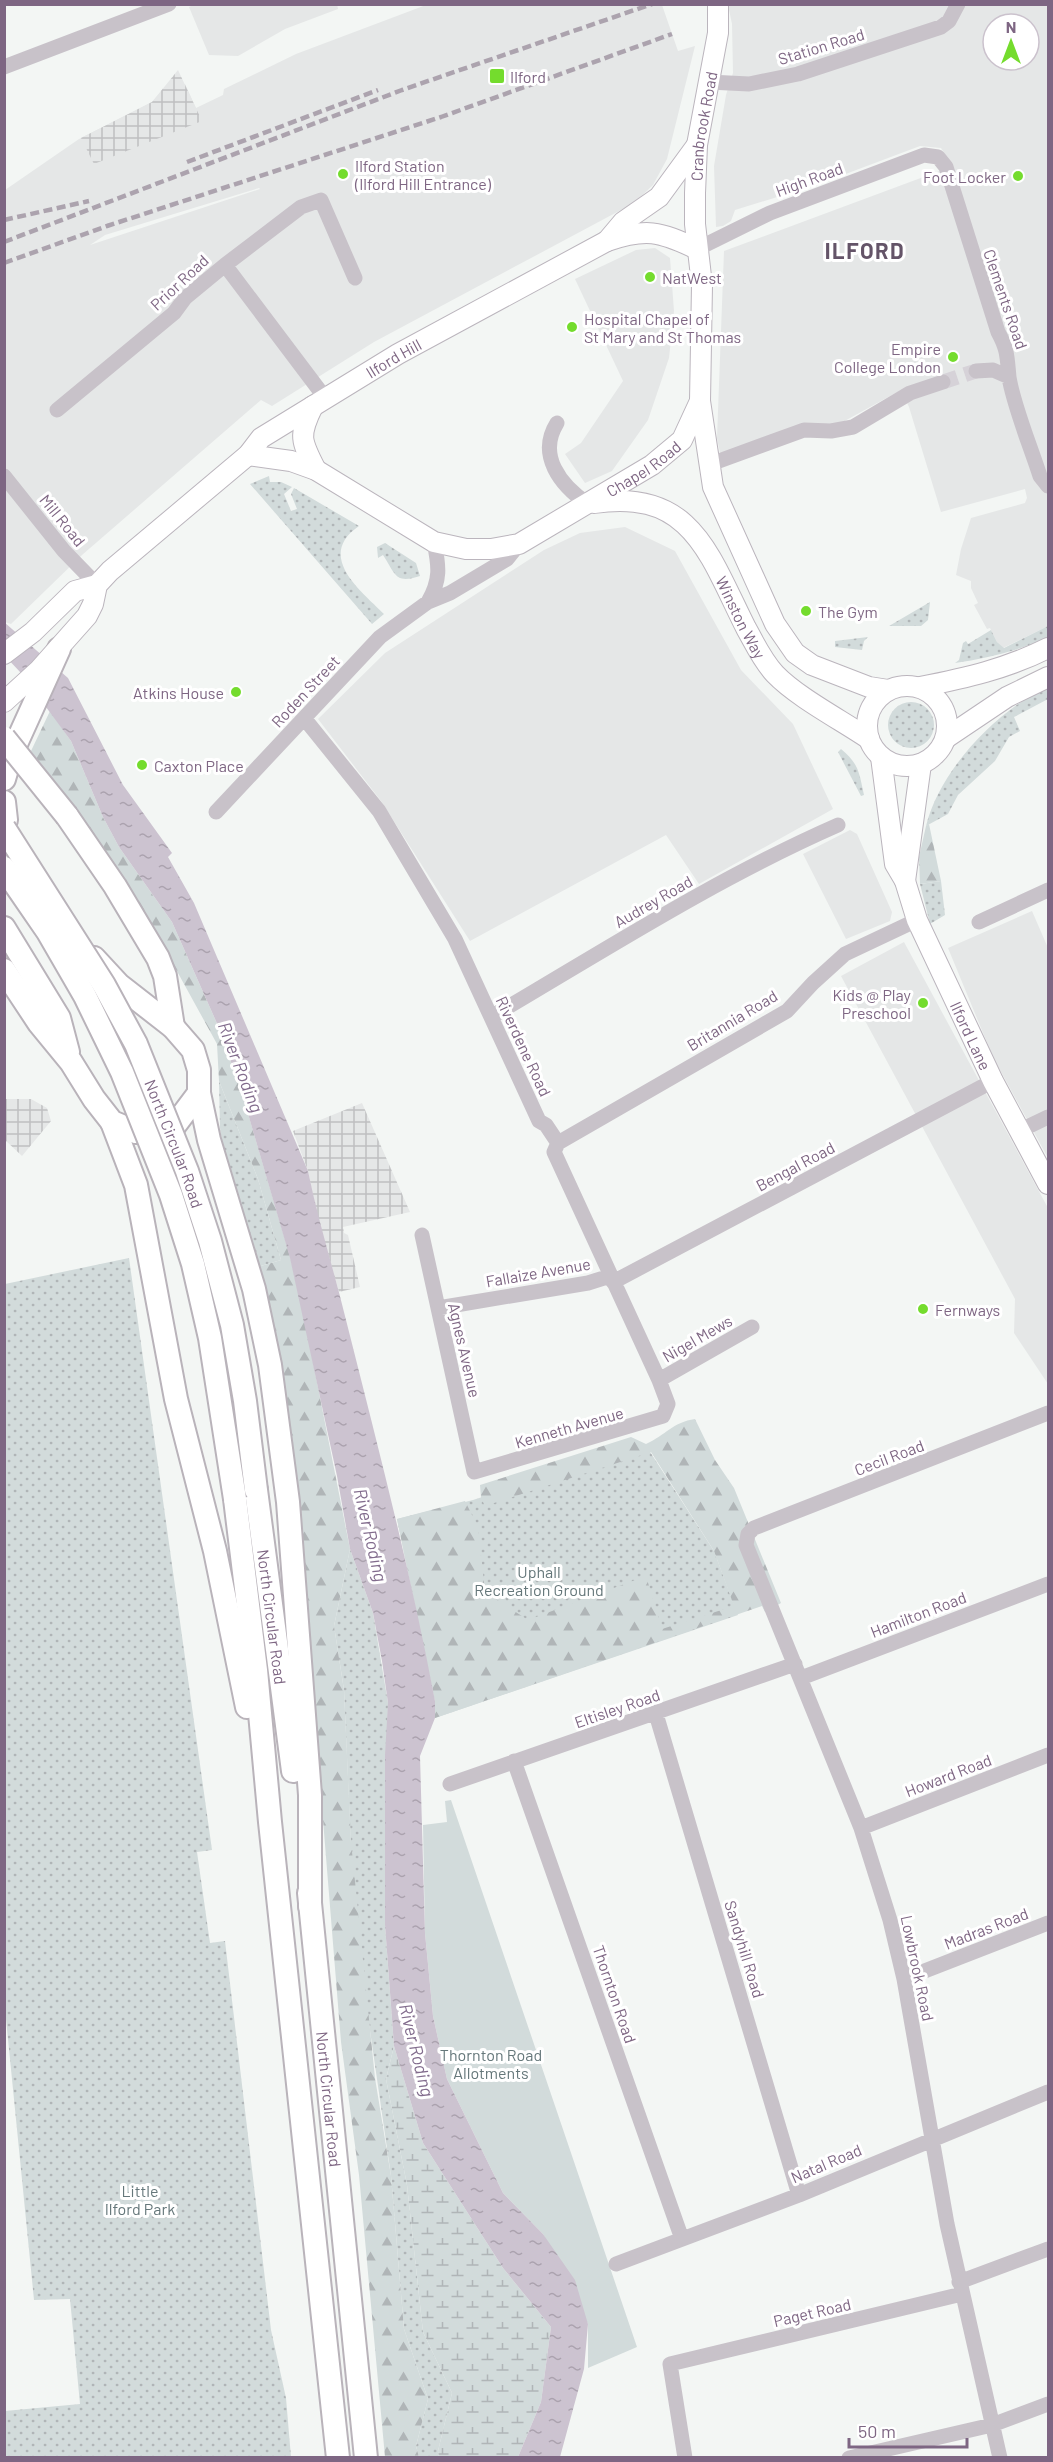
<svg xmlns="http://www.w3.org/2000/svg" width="1053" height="2462" viewBox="0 0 1053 2462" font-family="Barlow,sans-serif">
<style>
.built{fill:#e5e7e7;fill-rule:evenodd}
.industrial{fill:url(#industrial-grid)}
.grass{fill:url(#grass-dots)}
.forest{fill:url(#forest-firs)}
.wetland{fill:url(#wetland-marsh)}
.garden{fill:#d2dbdb}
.water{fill:url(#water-ripples)}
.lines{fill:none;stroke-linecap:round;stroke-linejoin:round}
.minor-tunnel{stroke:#d6d2d8;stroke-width:15;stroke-dasharray:15 8;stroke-linecap:butt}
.major-casing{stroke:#bbb5bd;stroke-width:22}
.highway-casing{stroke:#b9b3ba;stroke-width:26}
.minor{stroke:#c8c2c9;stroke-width:15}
.major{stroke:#fff;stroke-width:20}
.highway{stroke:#fff;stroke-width:22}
.rail{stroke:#aca3ae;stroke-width:4.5;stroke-dasharray:9 4.5;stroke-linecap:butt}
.highway-bridge-casing{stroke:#b9b3ba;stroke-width:26;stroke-linecap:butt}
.highway-bridge{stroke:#fff;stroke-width:22}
.poi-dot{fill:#74dc2d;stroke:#fff;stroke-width:2}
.labels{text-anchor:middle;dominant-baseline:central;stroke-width:6;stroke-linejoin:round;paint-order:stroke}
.street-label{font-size:16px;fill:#7e6683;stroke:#fff}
.poi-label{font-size:16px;fill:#7e6683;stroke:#fff;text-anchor:start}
.park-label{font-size:16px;fill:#65777a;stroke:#fff}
.water-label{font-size:18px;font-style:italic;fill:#826c8d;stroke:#fff}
.district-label{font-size:22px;font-weight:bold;letter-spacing:1.5px;fill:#645468;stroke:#fff}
</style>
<defs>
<pattern id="industrial-grid" width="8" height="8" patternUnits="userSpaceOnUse" patternTransform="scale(1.5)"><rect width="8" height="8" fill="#e5e7e7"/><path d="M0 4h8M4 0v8" fill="none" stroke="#bfbfc1"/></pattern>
<pattern id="grass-dots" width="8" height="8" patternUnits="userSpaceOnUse" patternTransform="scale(1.5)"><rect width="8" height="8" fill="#d2dbdb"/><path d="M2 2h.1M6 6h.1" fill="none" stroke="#b0b5b7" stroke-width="1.8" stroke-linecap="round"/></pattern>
<pattern id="forest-firs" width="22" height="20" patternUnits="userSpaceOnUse" patternTransform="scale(1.5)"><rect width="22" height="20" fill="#d2dbdb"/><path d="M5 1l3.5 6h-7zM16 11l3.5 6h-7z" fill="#b0b5b7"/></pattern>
<pattern id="wetland-marsh" width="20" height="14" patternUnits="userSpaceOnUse" patternTransform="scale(1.5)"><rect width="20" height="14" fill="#d2dbdb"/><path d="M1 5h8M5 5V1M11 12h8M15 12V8" fill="none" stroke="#b0b5b7"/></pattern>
<pattern id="water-ripples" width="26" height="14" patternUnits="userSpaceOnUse" patternTransform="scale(1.5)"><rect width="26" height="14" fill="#ccc3d0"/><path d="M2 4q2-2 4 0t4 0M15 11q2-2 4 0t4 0" fill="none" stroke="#aba2ae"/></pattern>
</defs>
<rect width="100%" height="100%" fill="#f3f6f4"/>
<path class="built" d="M195 4H337L338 9 285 29 238 56 209 55 189 7Z
M426 5H662L678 51 695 46 667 159 653 185 634 203 374 342 272 406 261 400 82 555 11 624 5 622V190L79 139 152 102 164 88 185 84 196 108 223 95 224 89 296 54ZM259 188 260 189 90 245 105 235Z
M728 5H1048V626L1003 648 997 642 990 628 987 629 974 605 978 603 971 588V581L956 575 961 549 971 518 1025 503 1027 498 1025 489 941 512 909 407 901 390 841 423 720 453 717 438 724 251 953 166 941 148 920 146 819 184 735 210 731 221 723 226 716 227 714 166 726 95 733 73 732 24ZM993 24H1029V60H993Z
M655 248 670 258 674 311 669 358 648 420 612 471 585 483 565 454 581 443 623 381 575 279 636 250Z
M625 527 675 551 741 670 793 724 833 809 699 884 666 835 470 941 381 801 318 719 385 653 544 550 580 533Z
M850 830 857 834 892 912 890 921 846 939 803 854Z
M1032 911 1048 948V1158L993 1057 948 948Z
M904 942 1048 1208V1384L1014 1333 1015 1299 841 976Z"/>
<path class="industrial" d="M178 70 202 121 94 164 81 138 152 102Z
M4 1099H31L47 1108 51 1121 22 1156 5 1140Z
M362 1103 410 1212 343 1227 344 1233 348 1235 360 1287 339 1292 316 1212 308 1171 293 1131Z"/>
<path class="grass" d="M269 476 270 482H281L292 487 284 494 291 511 297 509 291 494 294 488 359 526C315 556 361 591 384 614L372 624 250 484Z
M385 543 416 563 420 576C395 584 396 575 383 555L378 558 377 547Z
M930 602 928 620 921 626H889Z
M1048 626V637C1019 651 987 658 955 663L959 660 963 643 966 641 968 644 991 630 997 642 1004 648Z
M868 637 864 641 862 650 835 647V641Z
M1048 686V699L1014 717 1020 731 1009 737 995 761 958 795 948 814 926 826C940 769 997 711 1048 686Z
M888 725a23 23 0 1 1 46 0a23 23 0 1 1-46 0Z
M841 749C859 764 859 772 864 795L861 796 838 752Z
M941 881 945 915 930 924 920 884Z
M219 1081 258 1179 281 1260 254 1268 224 1153 220 1128Z
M129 1258 212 1850 197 1852 210 1943 225 1941 271 2330 286 2398 291 2457H5V2411L80 2404 70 2299 34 2300 4 1999 5 1284Z
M645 1444 714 1551 738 1615 435 1718V1701L397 1519 473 1500Z
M350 1549 373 1613 388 1703 385 1925 394 2046 386 2079 407 2185 423 2332 452 2393 438 2451 439 2457H419L416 2446 428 2399 404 2329 391 2176 364 1989 351 1848 344 1690 334 1626Z"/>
<path class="forest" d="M50 711 71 741 103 817 119 847 172 922 219 1028 242 1093 291 1260 309 1342 350 1549 334 1626 344 1690 351 1842 375 2078 391 2176 404 2329 428 2399 416 2446 419 2457H385L359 2175 341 2042 308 1635 254 1268 281 1260 258 1179 219 1081 217 1044 156 933 92 832 31 751Z
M929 824 941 881 920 884 919 857 926 826Z
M695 1419 715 1460 734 1488 781 1603 765 1612 762 1606 435 1718V1701L397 1519 465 1501 478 1527 485 1592 528 1620 646 1576 662 1629 734 1606 714 1551 651 1452 485 1506 481 1498 480 1485 631 1437 646 1444C666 1435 673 1422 695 1419Z"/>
<path class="wetland" d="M394 2046 423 2143 503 2268 551 2327 541 2402 518 2457H439L438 2451 452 2393 423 2332 407 2185 386 2079Z"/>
<path class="garden" d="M451 1800 637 2347 588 2368V2324L543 2234 503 2193 447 2079 433 2016 425 1933 423 1825 447 1822 445 1801Z"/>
<path class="water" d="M4 622 68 678 123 785 172 853 168 857 194 903 308 1171C318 1221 334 1270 346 1320 378 1447 411 1573 435 1701V1718L420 1756 425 1933 433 2016 447 2079 503 2193 543 2234 575 2280 588 2324 584 2369 560 2457H518L541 2402 551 2327 503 2268 423 2143 394 2046 385 1925V1755L388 1703 382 1661 373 1613 350 1549 337 1476 290 1258 242 1093 219 1028 172 922 119 847 103 817 71 741 21 673 5 656Z"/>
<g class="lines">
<path class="minor-tunnel" d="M943 382 976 371"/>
<defs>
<g id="major">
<path d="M607 241C646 228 659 231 697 249"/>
<path d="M700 401 713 487 775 624 795 653 812 665 869 687 888 690"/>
<path d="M313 406C298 436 301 441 316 470"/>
<path id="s1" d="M248 455 291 461 316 470 434 542 466 549H491L519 544 652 465 682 440 700 401 702 285 695 224V193L697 145 718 33V4"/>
<path id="s2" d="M594 503C692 488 709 555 746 628 755 644 762 660 775 674 797 697 841 720 869 739"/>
<path d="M4 654 33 632 75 591 97 585"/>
<circle cx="907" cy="726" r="40"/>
<path d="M920 687C966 678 1006 669 1048 648"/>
<path id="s3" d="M4 702 39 670 87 616 93 604 97 585 110 571 248 455 261 438 398 354 607 241 623 222 659 197 697 145"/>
<path d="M946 738 1007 697 1048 677"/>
<path id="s4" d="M881 757 895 864 905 881 917 920 993 1081 1048 1184"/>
<path d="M905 881 921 764"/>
</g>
<g id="highway">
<path d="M4 779 11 755 59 649"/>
<path d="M4 802 6 820"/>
<path d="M67 816 115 886 158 958 165 976 173 1027"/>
<path d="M4 928 59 1018 68 1052"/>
<path d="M94 958 119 985 173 1027 193 1050 199 1070V1093L209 1140 254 1289 270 1365 288 1502 310 1795V1906"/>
<path d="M4 970 39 1023 71 1062 94 1099 112 1122 136 1132H157L175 1125 199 1093"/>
<path d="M112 1122 136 1185 176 1399 215 1551 247 1707"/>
<path id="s5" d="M256 1490 293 1771"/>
<path d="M235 1499 256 1670 270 1822 338 2458"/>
<path id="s6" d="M309 1893 366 2458"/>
</g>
</defs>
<use href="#major" class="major-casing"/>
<use href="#highway" class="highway-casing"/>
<path class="minor" d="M4 67 169 4
M709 82 749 84 798 74 941 27 949 21 958 4
M697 249 770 213 924 155 938 157 946 167 998 332C1008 350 1007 358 1009 377 1013 404 1031 448 1040 476L1048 486
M225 265 301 207 321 200 355 278
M976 371 993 370 1009 377
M57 410 174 313 185 298 225 265 326 399
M557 423C537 455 560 485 588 504
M708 465 804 430 831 431 853 427 910 393 943 382
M4 476 64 551 97 585
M428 602C441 580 439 566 434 542
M304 718 379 811 455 939 539 1121 546 1125 558 1143
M216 812 380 637 428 602 450 593 507 559 519 544
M979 922 1048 890
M491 1017C605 950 717 878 838 825
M1019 1131 1048 1117
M558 1143 787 1011 813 983 845 954 917 920
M422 1235 474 1472 663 1416 668 1404 659 1380 554 1152 558 1143
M613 1282 993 1081
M438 1308 588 1283 610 1276
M659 1380 752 1327
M801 1678 1048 1584
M656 1714 799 2195
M514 1761 682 2239
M450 1784 795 1664
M861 1828 1048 1755
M904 1979 1048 1923
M616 2264 799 2195 1048 2092
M959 2282 1048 2249
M685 2458 670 2364 962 2294
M849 2458 992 2425 1048 2404
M1000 2458 947 2224 904 1979 890 1920 861 1828 746 1545 748 1534 754 1528 1048 1413"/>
<use href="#major" class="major"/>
<use href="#highway" class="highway"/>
<path class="rail" d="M187 162 378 90
M4 220 89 201
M4 242 402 90 652 4
M4 263 107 226 441 117 672 34"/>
<defs>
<g id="highway-bridge">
<path d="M4 738 67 816"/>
<path id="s7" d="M4 828 104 985 136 1044 187 1171 210 1241 232 1325 245 1401 256 1490"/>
<path d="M4 868 48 932 85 996 122 1072 171 1195 193 1264 210 1338 235 1499"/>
</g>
</defs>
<use href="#highway-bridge" class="highway-bridge-casing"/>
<use href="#highway-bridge" class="highway-bridge"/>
</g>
<g class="poi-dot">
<rect x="489" y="68" width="16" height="16" rx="3"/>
<circle cx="343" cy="174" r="6"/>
<circle cx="1018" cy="176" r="6"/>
<circle cx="650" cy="277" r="6"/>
<circle cx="572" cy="327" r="6"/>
<circle cx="953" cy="357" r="6"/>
<circle cx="806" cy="611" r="6"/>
<circle cx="236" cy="692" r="6"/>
<circle cx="142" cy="765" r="6"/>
<circle cx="923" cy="1003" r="6"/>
<circle cx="923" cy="1309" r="6"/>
</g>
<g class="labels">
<g class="street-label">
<text transform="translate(821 46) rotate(-17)">Station Road</text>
<text stroke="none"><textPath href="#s1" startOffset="807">Cranbrook Road</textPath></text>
<text transform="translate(809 179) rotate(-20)">High Road</text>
<text transform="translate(179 282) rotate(-43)">Prior Road</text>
<text transform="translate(1006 299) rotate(71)">Clements Road</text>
<text stroke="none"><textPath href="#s3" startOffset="528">Ilford Hill</textPath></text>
<text stroke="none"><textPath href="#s1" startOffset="440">Chapel Road</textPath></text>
<text transform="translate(63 520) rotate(51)">Mill Road</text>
<text stroke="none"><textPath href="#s2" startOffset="206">Winston Way</textPath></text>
<text transform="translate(305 691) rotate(-47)">Roden Street</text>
<text transform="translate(653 901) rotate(-30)">Audrey Road</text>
<text transform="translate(732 1020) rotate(-31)">Britannia Road</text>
<text stroke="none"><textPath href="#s4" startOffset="296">Ilford Lane</textPath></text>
<text transform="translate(524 1046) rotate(65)">Riverdene Road</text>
<text stroke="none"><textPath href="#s7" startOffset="360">North Circular Road</textPath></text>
<text transform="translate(795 1166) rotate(-28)">Bengal Road</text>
<text transform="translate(538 1272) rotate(-10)">Fallaize Avenue</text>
<text transform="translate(697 1338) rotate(-30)">Nigel Mews</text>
<text transform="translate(465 1350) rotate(77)">Agnes Avenue</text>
<text transform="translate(569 1427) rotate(-16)">Kenneth Avenue</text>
<text transform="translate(889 1457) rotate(-21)">Cecil Road</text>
<text transform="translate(918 1614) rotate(-21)">Hamilton Road</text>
<text stroke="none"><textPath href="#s5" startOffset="128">North Circular Road</textPath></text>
<text transform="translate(617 1708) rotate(-19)">Eltisley Road</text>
<text transform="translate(948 1775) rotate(-21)">Howard Road</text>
<text transform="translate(986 1928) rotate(-21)">Madras Road</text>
<text transform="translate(745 1949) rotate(73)">Sandyhill Road</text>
<text transform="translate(918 1968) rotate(78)">Lowbrook Road</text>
<text transform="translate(615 1994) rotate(71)">Thornton Road</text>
<text stroke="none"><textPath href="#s6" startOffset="207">North Circular Road</textPath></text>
<text transform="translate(826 2163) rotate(-23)">Natal Road</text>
<text transform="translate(812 2312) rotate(-13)">Paget Road</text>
</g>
<g class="poi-label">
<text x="510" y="76">Ilford</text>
<text x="355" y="165">Ilford Station<tspan x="355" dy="18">(Ilford Hill Entrance)</tspan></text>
<text x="1006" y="176" text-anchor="end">Foot Locker</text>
<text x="662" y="277">NatWest</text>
<text x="584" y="318">Hospital Chapel of<tspan x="584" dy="18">St Mary and St Thomas</tspan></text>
<text x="941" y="348" text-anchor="end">Empire<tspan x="941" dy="18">College London</tspan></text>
<text x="818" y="611">The Gym</text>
<text x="224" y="692" text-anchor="end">Atkins House</text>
<text x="154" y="765">Caxton Place</text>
<text x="911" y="994" text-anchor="end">Kids @ Play<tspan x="911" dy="18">Preschool</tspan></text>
<text x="935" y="1309">Fernways</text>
</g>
<g class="park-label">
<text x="539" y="1571">Uphall<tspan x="539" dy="18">Recreation Ground</tspan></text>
<text x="491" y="2054">Thornton Road<tspan x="491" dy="18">Allotments</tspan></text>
<text x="140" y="2190">Little<tspan x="140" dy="18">Ilford Park</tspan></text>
</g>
<g class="water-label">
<text transform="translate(241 1067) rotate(69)">River Roding</text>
<text transform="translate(371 1535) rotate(77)">River Roding</text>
<text transform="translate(417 2050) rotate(76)">River Roding</text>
</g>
<g class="district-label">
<text x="865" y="250">ILFORD</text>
</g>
</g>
<rect width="1053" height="2462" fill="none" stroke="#7e6683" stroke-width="12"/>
<g transform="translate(1011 42)"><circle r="28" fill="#ffffff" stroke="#cbc2cd" stroke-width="1.5"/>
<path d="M0-4.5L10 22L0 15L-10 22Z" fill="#74dc2d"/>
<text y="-9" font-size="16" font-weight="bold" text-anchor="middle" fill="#7e6683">N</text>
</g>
<path d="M849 2438v9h118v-9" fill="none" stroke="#7e6683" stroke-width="3"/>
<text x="858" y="2438" font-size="18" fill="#7e6683" stroke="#ffffff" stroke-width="4.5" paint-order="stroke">50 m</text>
</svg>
